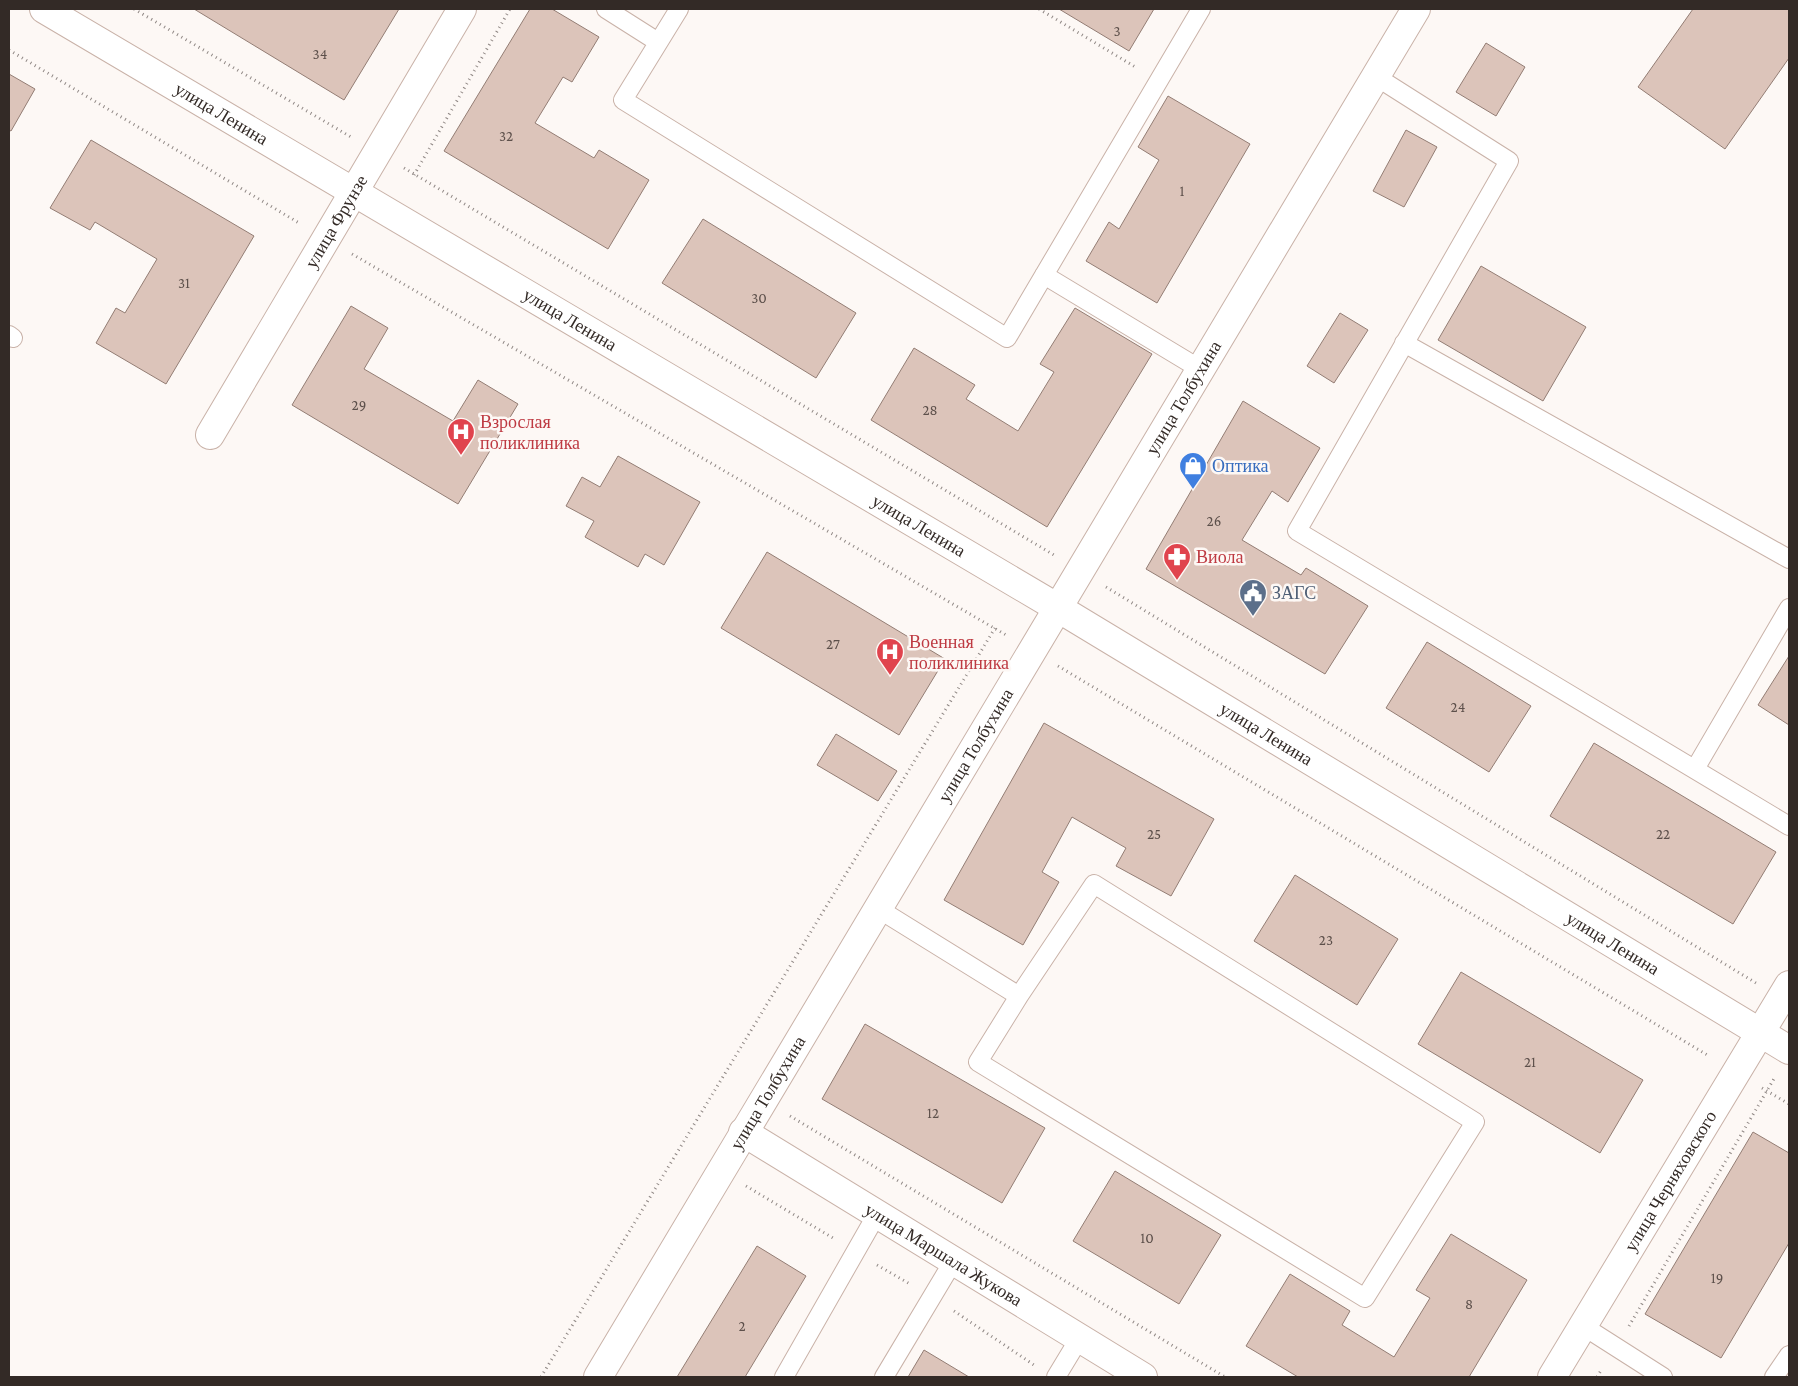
<svg xmlns="http://www.w3.org/2000/svg" width="1798" height="1386" viewBox="0 0 1798 1386" font-family="'Crimson Pro',serif">
<style>
.building{fill:#dcc4ba;stroke:#937d74}
.lines{fill:none;stroke-linecap:round;stroke-linejoin:round}
.lane-casing{stroke:#c9b2a8;stroke-width:20}
.street-casing{stroke:#c9b2a8;stroke-width:30}
.secondary-casing{stroke:#c9b2a8;stroke-width:30}
.path{stroke:#908885;stroke-width:3;stroke-dasharray:1 4;stroke-linecap:butt}
.lane{stroke:#fff;stroke-width:18}
.street{stroke:#fff;stroke-width:28}
.secondary{stroke:#fff;stroke-width:28}
.labels{text-anchor:middle;dominant-baseline:central;stroke-width:5;stroke-linejoin:round;paint-order:stroke}
.number-label{font-size:15px;fill:#5d504b}
.street-label{font-size:18px;fill:#332a26;stroke:#fdf8f5}
.health-label{font-size:18px;fill:#be3a42;stroke:#fdf8f5;text-anchor:start}
.shop-label{font-size:18px;fill:#366cbe;stroke:#fdf8f5;text-anchor:start}
.service-label{font-size:18px;fill:#4e5e75;stroke:#fdf8f5;text-anchor:start}
</style>
<rect width="100%" height="100%" fill="#fdf8f5"/>
<path class="building" d="M194 9H399L344 100Z
M530 9H552L599 37 572 82 563 77 535 123 594 158 599 150 649 180 608 249 444 151Z
M1059 9H1154L1129 51Z
M1693 9H1789V58L1725 149 1638 87Z
M1486 43 1525 67 1496 116 1456 92Z
M9 74 35 89 11 131 9 130Z
M1168 96 1250 144 1157 303 1086 261 1109 222 1119 229 1159 160 1138 147Z
M1406 130 1437 147 1404 207 1373 191Z
M91 140 254 236 166 384 96 343 116 308 125 313 157 259 95 222 90 230 50 208Z
M703 219 856 313 816 378 662 283Z
M1481 266 1586 327 1543 401 1438 340Z
M351 306 388 328 364 369 453 421 478 380 518 404 458 504 292 405Z
M1075 308 1152 354 1047 527 871 420 914 348 975 385 966 399 1018 431 1054 372 1040 364Z
M1340 313 1368 330 1334 383 1307 366Z
M1243 401 1320 448 1288 502 1272 491 1242 540 1301 575 1306 568 1368 606 1325 674 1146 569Z
M618 456 700 502 664 565 645 554 638 567 585 537 594 521 566 506 582 477 600 487Z
M767 552 945 659 899 735 721 628Z
M1427 642 1531 706 1489 772 1386 708Z
M1789 656V725L1758 705Z
M1044 723 1214 819 1171 896 1116 866 1126 848 1072 817 1042 872 1059 882 1023 945 944 900Z
M836 734 897 771 878 801 817 765Z
M1594 743 1776 852 1733 924 1550 816Z
M1295 875 1398 939 1357 1005 1254 941Z
M1461 972 1643 1080 1600 1153 1418 1044Z
M865 1024 1045 1128 1002 1203 822 1099Z
M1753 1132 1789 1153V1243L1721 1358 1645 1314Z
M1115 1171 1221 1235 1179 1304 1073 1241Z
M1451 1234 1527 1280 1469 1377H1298L1246 1346 1290 1274 1350 1311 1342 1325 1394 1357 1430 1298 1416 1290Z
M757 1246 806 1276 745 1377H677Z
M924 1350 969 1377H908Z"/>
<g class="lines">
<defs>
<path id="lane" d="M606 9 658 42
M679 9 623 100 1007 338 1201 9
M1375 76 1509 161 1297 531 1789 826
M1044 275 1200 369
M9 335 13 338
M1404 343 1789 559
M1695 769 1789 608
M877 908 1019 996 978 1062 1365 1298 1475 1122 1094 884 1019 996
M1583 1326 1663 1377
M784 1377 877 1214
M884 1377 954 1260
M1056 1377 1079 1339
M1774 1377 1789 1355"/>
<g id="street">
<path id="s1" d="M210 435 462 9"/>
<path id="s2" d="M743 1132 1143 1377"/>
<path id="s3" d="M598 1377 1416 9"/>
</g>
<g id="secondary">
<path id="s4" d="M44 9 1058 608 1789 1050"/>
<path id="s5" d="M1552 1377 1789 985"/>
</g>
</defs>
<use href="#lane" class="lane-casing"/>
<use href="#street" class="street-casing"/>
<use href="#secondary" class="secondary-casing"/>
<path class="path" d="M134 9 351 137
M1039 9 1137 68
M9 50 299 223
M404 168 1054 555
M414 175 510 9
M352 254 1006 635
M1106 587 1756 983
M1058 666 1709 1056
M1762 1088 1789 1104
M790 1116 1225 1377
M746 1186 833 1238
M877 1265 910 1284
M954 1311 1034 1365
M1629 1326 1775 1077
M541 1377 995 628
M1597 1377 1602 1369"/>
<use href="#lane" class="lane"/>
<use href="#street" class="street"/>
<use href="#secondary" class="secondary"/>
</g>
<defs>
<symbol id="hospital-pin" viewBox="-11 -11 22 30"><path d="M0 17L-7.5 6A9.5 9.5 0 1 1 7.5 6Z" fill="#e0444e" stroke="#fdf8f5"/><path d="M-5-5h3v3.5h4V-5h3V5h-3V1.5h-4V5h-3Z" fill="#fff"/></symbol>
<symbol id="shop-pin" viewBox="-11 -11 22 30"><path d="M0 17L-7.5 6A9.5 9.5 0 1 1 7.5 6Z" fill="#3f7fe0" stroke="#fdf8f5"/><path d="M-5-2.5h2.3a2.7 3.5 0 0 1 5.4 0H5L5.5 6h-11ZM-1.5-2.5h3a1.5 2.3 0 0 0-3 0Z" fill="#fff"/></symbol>
<symbol id="pharmacy-pin" viewBox="-11 -11 22 30"><path d="M0 17L-7.5 6A9.5 9.5 0 1 1 7.5 6Z" fill="#e0444e" stroke="#fdf8f5"/><path d="M-2-6h4v4h4v4h-4v4h-4v-4h-4v-4h4Z" fill="#fff"/></symbol>
<symbol id="civic-pin" viewBox="-11 -11 22 30"><path d="M0 17L-7.5 6A9.5 9.5 0 1 1 7.5 6Z" fill="#5c6f8a" stroke="#fdf8f5"/><path d="M-.6-6.5H3V-4.5H.6V-3L4-1V1h2V6H-6V1h2V-1L-.6-3ZM-1.2 2.5V6h2.4V2.5Z" fill="#fff"/></symbol>
</defs>
<g fill-rule="evenodd">
<use href="#hospital-pin" x="445" y="416" width="32" height="43"/>
<use href="#shop-pin" x="1177" y="450" width="32" height="43"/>
<use href="#pharmacy-pin" x="1161" y="541" width="32" height="43"/>
<use href="#civic-pin" x="1237" y="577" width="32" height="43"/>
<use href="#hospital-pin" x="874" y="636" width="32" height="43"/>
</g>
<g class="labels">
<g class="number-label">
<text x="1117" y="31">3</text>
<text x="320" y="54">34</text>
<text x="506" y="136">32</text>
<text x="1182" y="191">1</text>
<text x="184" y="283">31</text>
<text x="759" y="298">30</text>
<text x="359" y="405">29</text>
<text x="930" y="410">28</text>
<text x="1214" y="521">26</text>
<text x="833" y="644">27</text>
<text x="1458" y="707">24</text>
<text x="1154" y="834">25</text>
<text x="1663" y="834">22</text>
<text x="1326" y="940">23</text>
<text x="1530" y="1062">21</text>
<text x="933" y="1113">12</text>
<text x="1147" y="1238">10</text>
<text x="1717" y="1278">19</text>
<text x="1469" y="1304">8</text>
<text x="742" y="1326">2</text>
</g>
<g class="street-label">
<text stroke="none"><textPath href="#s4" startOffset="206">улица Ленина</textPath></text>
<text stroke="none"><textPath href="#s1" startOffset="248">улица Фрунзе</textPath></text>
<text stroke="none"><textPath href="#s4" startOffset="611">улица Ленина</textPath></text>
<text stroke="none"><textPath href="#s3" startOffset="1141">улица Толбухина</textPath></text>
<text stroke="none"><textPath href="#s4" startOffset="1016">улица Ленина</textPath></text>
<text stroke="none"><textPath href="#s4" startOffset="1421">улица Ленина</textPath></text>
<text stroke="none"><textPath href="#s3" startOffset="736">улица Толбухина</textPath></text>
<text stroke="none"><textPath href="#s4" startOffset="1826">улица Ленина</textPath></text>
<text stroke="none"><textPath href="#s3" startOffset="331">улица Толбухина</textPath></text>
<text stroke="none"><textPath href="#s5" startOffset="229">улица Черняховского</textPath></text>
<text stroke="none"><textPath href="#s2" startOffset="235">улица Маршала Жукова</textPath></text>
</g>
<g class="health-label">
<text x="480" y="422">Взрослая<tspan x="480" dy="21">поликлиника</tspan></text>
<text x="1196" y="557">Виола</text>
<text x="909" y="642">Военная<tspan x="909" dy="21">поликлиника</tspan></text>
</g>
<g class="shop-label">
<text x="1212" y="466">Оптика</text>
</g>
<g class="service-label">
<text x="1272" y="593">ЗАГС</text>
</g>
</g>
<rect width="1798" height="1386" fill="none" stroke="#332a26" stroke-width="20"/>
</svg>
